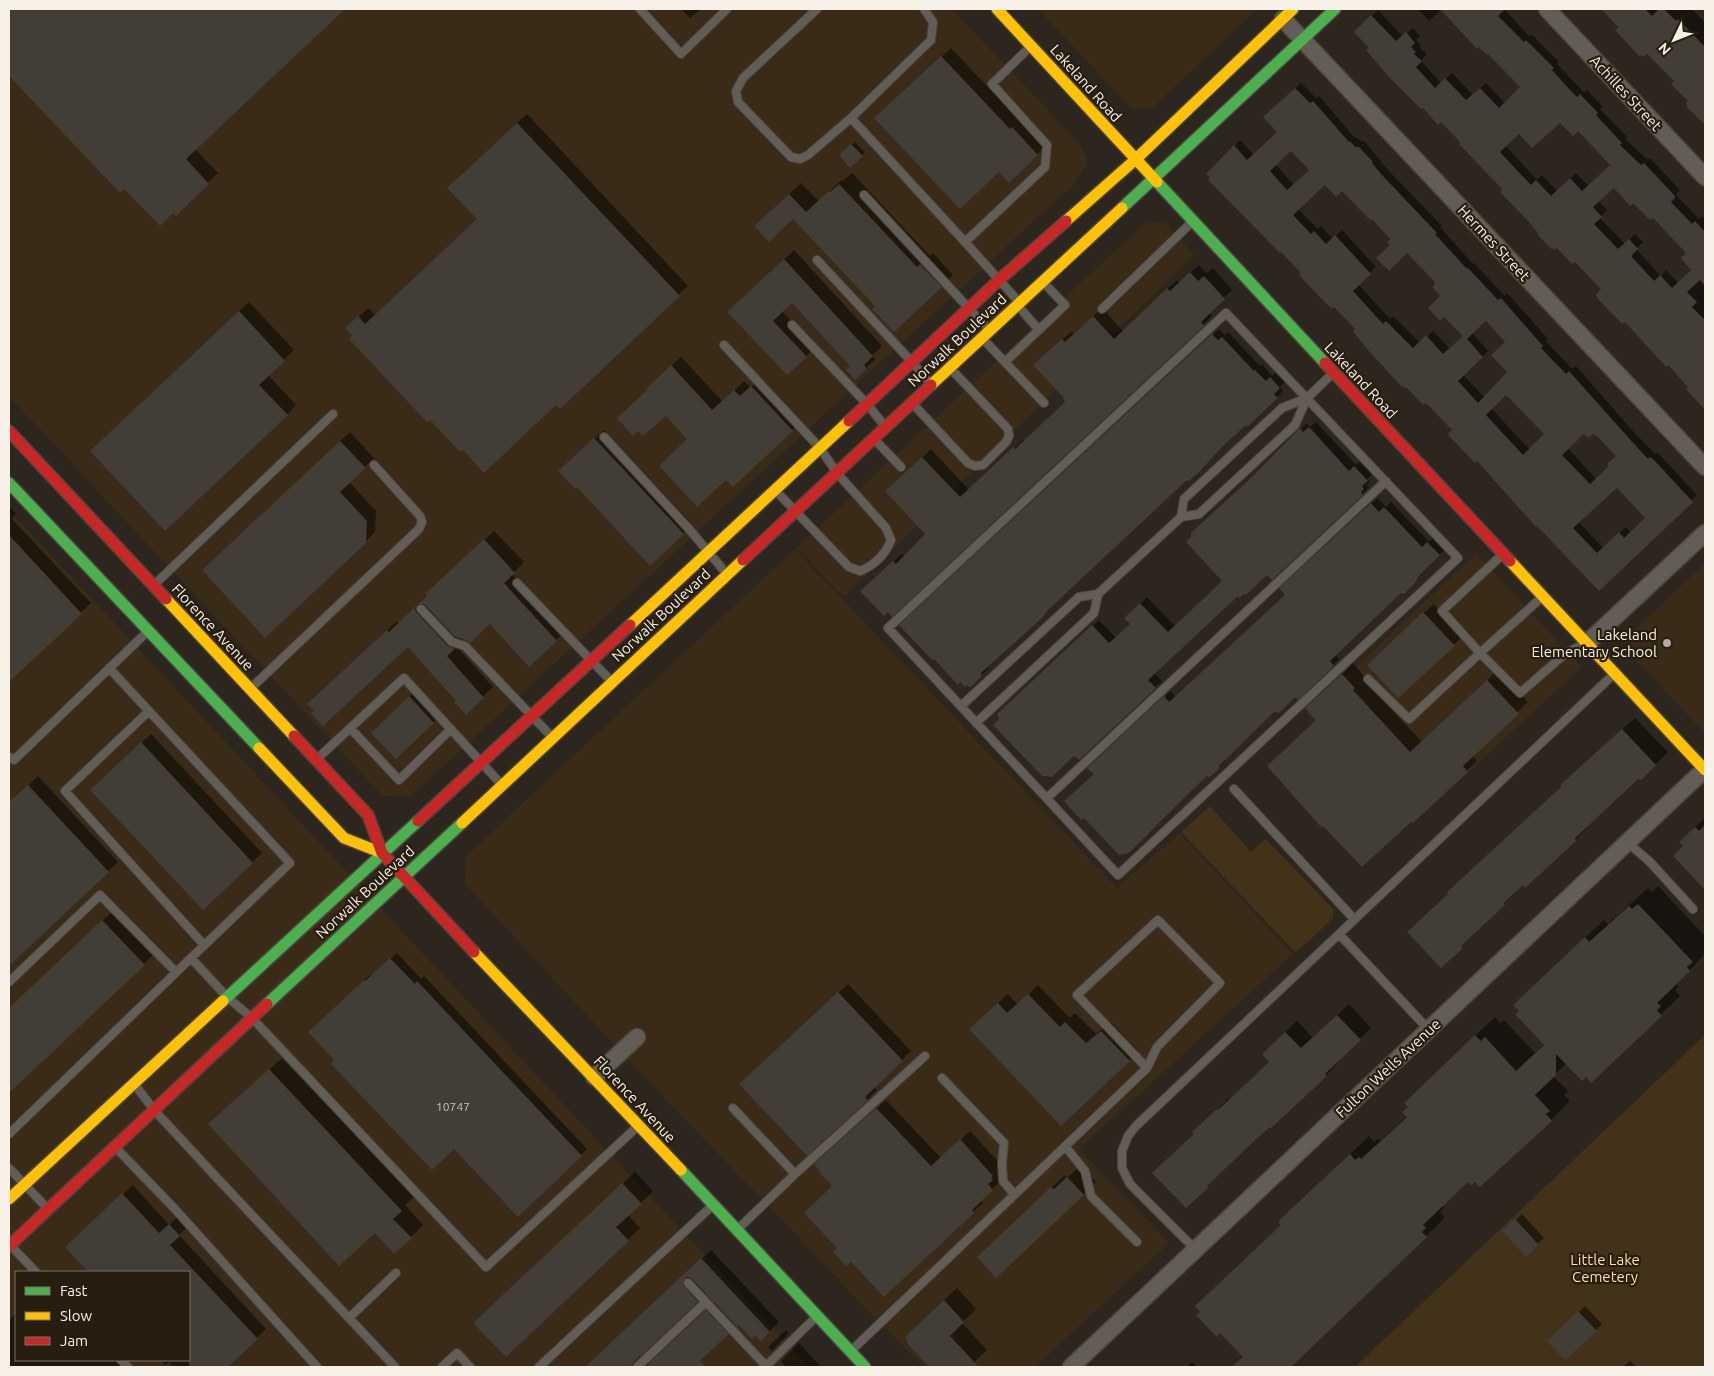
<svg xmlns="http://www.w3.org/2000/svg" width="1714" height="1376" viewBox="0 0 1714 1376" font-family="Ubuntu,sans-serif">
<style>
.built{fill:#392b18;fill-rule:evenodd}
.green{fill:#43321a}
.shadow{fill:#0007;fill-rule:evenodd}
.building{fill:#423d36;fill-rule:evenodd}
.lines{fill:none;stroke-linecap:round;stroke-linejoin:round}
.lane-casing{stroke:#4a443d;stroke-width:10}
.street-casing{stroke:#4a443d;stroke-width:19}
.fast-casing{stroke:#4a443d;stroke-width:14}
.slow-casing{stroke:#4a443d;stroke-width:14}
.jam-casing{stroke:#4a443d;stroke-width:14}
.lane{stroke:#625d56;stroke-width:8}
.street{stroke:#625d56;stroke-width:16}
.fast{stroke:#4caf50;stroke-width:11}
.slow{stroke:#ffc107;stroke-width:11}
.jam{stroke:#c62828;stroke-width:11}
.poi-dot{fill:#b1aaa1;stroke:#281e0f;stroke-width:2}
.labels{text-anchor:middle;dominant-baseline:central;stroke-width:4.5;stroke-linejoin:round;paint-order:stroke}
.number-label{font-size:12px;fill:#cac4bb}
.street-label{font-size:15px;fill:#f8f1e7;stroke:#281e0f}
.poi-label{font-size:15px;fill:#f8f1e7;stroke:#281e0f;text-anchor:end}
.park-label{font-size:15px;fill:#fddfb5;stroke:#281e0f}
</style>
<rect width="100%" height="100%" fill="#2c261e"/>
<path class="built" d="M9 9H952L1082 146 1088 162 1075 183 410 797 383 796 9 396Z
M1038 9H1257L1151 109 1131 108Z
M1145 223H1165L1194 255 844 597 796 548Z
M9 510 809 1367H9ZM16 1272H189V1360H16Z
M795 549 1117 888 1179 833 1293 954 1079 1149 1169 1243 1035 1367H924L873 1316 761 1198 646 1079 465 884 466 856Z
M1476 554 1582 667 1411 825 1306 713Z
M1705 563V733L1629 653 1630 634Z"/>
<path class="green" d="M1210 806 1251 852 1266 839 1333 909V918L1309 941 1295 952 1181 832Z
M1705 1035V1367H1355Z"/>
<path class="shadow" d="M9 9H343L195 149 218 173 176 214 124 187 120 191 9 74Z
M681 9H701L690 18Z
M1418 9H1504L1530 37 1532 35 1559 62 1557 64 1577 85 1584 92 1587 90 1603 107 1600 109 1627 137 1625 139 1648 160 1650 158 1680 190 1676 195 1699 219 1702 216 1705 220V408L1698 401 1690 387 1602 289 1575 260 1540 233 1462 142 1355 32 1378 10 1403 37 1413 28 1420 36 1416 40 1421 46 1419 47 1427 54 1421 61 1441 83 1452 73 1473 95 1486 83 1505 103 1522 87 1442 9 1429 21ZM1560 121 1578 130 1611 165 1589 186 1576 173 1557 191 1542 175 1537 180 1505 145 1519 132ZM1614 186 1653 216 1688 253 1693 270 1678 283 1666 270 1661 276 1636 249 1643 242 1635 234 1625 244 1600 218 1607 210 1598 201Z
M1602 9H1656L1658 11 1661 9H1692L1704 21 1705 20V123L1688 106 1690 101 1675 81Z
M951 48 1020 121 1023 119 1047 145 1009 181 999 171 885 109Z
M1301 83 1316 98 1319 96 1355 138 1356 137 1361 141 1365 142 1388 170 1442 226 1440 227 1473 264 1474 263 1505 296 1507 293 1527 315 1548 339 1546 341 1572 369 1576 366 1631 429 1655 454 1656 452 1659 454 1697 495 1598 589 1454 430 1426 401 1408 387 1356 329 1208 174 1240 140 1254 155 1279 131 1265 117ZM1291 149 1310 170 1294 185 1275 164ZM1325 183 1342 189 1392 238V245L1386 251V272L1407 251 1436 282 1442 296 1465 336 1450 349 1433 331 1420 343 1393 316 1390 319 1358 284 1376 267 1342 230 1333 239 1321 226 1318 229 1298 209ZM1486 320 1506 342 1509 372 1485 398 1463 375 1488 351 1472 333ZM1506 393 1546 434 1530 450 1491 408ZM1584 433H1596L1618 456 1610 466 1596 479 1568 448ZM1617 486 1647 518 1631 533 1626 527 1603 548 1578 521Z
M527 114 688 286 556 403 354 335 356 319 369 308 375 315 478 219 458 178Z
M855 142 865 153 850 166 841 155Z
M852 173 930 256 933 253 953 275 941 286 876 306 793 217 768 214 801 183 819 201 842 180 843 181Z
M794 250 882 346 872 355 875 359 866 368 852 366 792 302 782 311 815 347 806 356 738 303Z
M1199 265 1207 273 1213 268 1232 290 1208 313 1212 316 892 615 870 583 902 554 905 557 927 534 895 483 931 449 969 490 1023 440 1024 441 1067 402 1043 357 1071 332 1074 334 1102 308 1123 331 1177 280 1179 283Z
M249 302 294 350 268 375 296 405 287 415 101 442Z
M1219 329 1225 335 1228 332 1260 366 1262 364 1272 376 1276 372 1285 382 1280 387 1283 391 1248 425H1244L1052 605 1042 616 987 666 988 669 970 686 907 619Z
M681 357 723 402 744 381 751 388 761 378 801 421 792 430 689 439 648 390 657 379Z
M1316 422 1356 465 1361 461 1373 473 1367 479 1370 482 1366 485 1369 487 1362 494 1272 578 1267 573 1238 594 1154 673 1162 681 1155 687 1074 754 1001 719 1005 708 1099 620 1116 638 1131 624 1126 618 1147 597 1175 626 1224 580 1256 475 1307 423 1310 427Z
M604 430 692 524 683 534 569 462Z
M350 432 374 458 349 482 376 511 375 532 365 542 213 561Z
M1378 498 1386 507 1391 502 1429 542 1434 537 1445 549 1413 583 1400 592 1335 654 1339 659 1333 665 1298 698 1295 695 1275 710 1225 759V761L1210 776 1096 774 1095 762 1171 691 1175 697 1287 594V582Z
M9 506 16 514 12 519 91 603 9 680Z
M494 531 524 562 512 574 566 631 529 665 490 622 464 638 456 646 493 687 466 713 457 701 408 645 315 711 318 695 397 621 399 624 428 597 436 585Z
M1434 604 1463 636 1398 697 1378 655Z
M1353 664 1365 677 1362 679 1422 742 1498 670 1528 702 1472 755 1477 761 1413 821 1318 719V698Z
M419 688 443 713 396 758 382 723Z
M1635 718 1668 752 1641 778H1638L1587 825 1588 827 1575 840 1516 890 1517 891 1441 966 1563 786 1575 772Z
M151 734 262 853 203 909 101 780Z
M38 776 118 862 9 965V804Z
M1705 818V888L1675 856 1685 846 1693 829Z
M1658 886 1705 936V954L1676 984 1679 987 1675 990 1680 996 1591 1081 1567 1063 1553 1076 1568 1091 1564 1095 1570 1101 1551 1120 1475 1180 1468 1181 1441 1206 1444 1208 1440 1212 1445 1218 1288 1367H1246L1240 1361 1244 1357 1282 1224 1291 1210 1369 1136 1374 1142 1378 1139 1380 1141 1407 1116 1409 1107 1424 1084 1495 1017 1500 1023 1504 1020 1535 1053 1545 1044 1520 1011 1533 986 1604 920 1608 924 1648 888 1652 892Z
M112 912 153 955 9 1091V1009Z
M397 953 421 979 424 976 587 1149 518 1215 454 1147 336 1060 309 1032 370 975 372 976Z
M848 984 911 1051 874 1087 877 1090 868 1099 807 1154 750 1075Z
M1038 985 1070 1018 1075 1013 1096 1034 1111 1022 1138 1051 1129 1060 980 1020 1008 994 1018 1005Z
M1349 1004 1371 1028 1336 1062 1337 1064 1326 1075 1195 1134 1194 1133 1229 1098 1230 1100 1271 1062 1275 1042 1297 1021 1313 1038Z
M282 1058 414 1197 405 1205 423 1225 411 1237 375 1231 222 1112Z
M886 1100 941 1158 970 1131 1002 1166 1001 1170 997 1174 1002 1180 980 1200 983 1203 973 1212 884 1296 839 1248 834 1186 825 1155Z
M1081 1165 1096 1182 996 1276 991 1245 1065 1175 1067 1178Z
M635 1172 653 1191 628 1215 640 1228 506 1355 487 1311Z
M133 1185 169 1225 179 1216 188 1226 179 1235 266 1329 226 1367H173L169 1362 165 1365 160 1360H189V1272H90L66 1247Z
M1522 1214 1544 1238 1526 1255 1510 1225Z
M711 1250 779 1322 761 1340 739 1323 694 1367H586ZM706 1292 715 1302 652 1362 646 1364 642 1361 640 1356 642 1353Z
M957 1288 976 1309 962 1323 987 1350 969 1367H931L908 1342 919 1324Z
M1585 1306 1602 1324 1584 1342 1549 1341Z
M16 1313V1360H117L124 1367H9V1320Z
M786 1330 789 1333 772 1351 768 1347Z
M799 1343 821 1367H786L781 1361Z
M1630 1361 1636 1367H1623Z
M1192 1362 1197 1367H1187Z"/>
<path class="building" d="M9 9H345L186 159 209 184 176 216 173 213 160 226 124 189 120 193 9 76Z
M1440 9H1505L1498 16 1524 42 1526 40 1554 68 1552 70 1571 91 1577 97 1580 94 1598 113 1596 115 1622 143 1620 145 1641 165 1644 163 1675 196V198L1671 202 1692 224 1695 221 1705 232V286L1700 280 1687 292 1697 302 1692 307 1705 320V410L1686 389 1688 387 1668 365 1666 367 1625 322 1622 324 1597 298 1596 294 1601 289 1575 262 1572 264 1557 248 1554 250 1552 248 1551 249 1537 234 1538 233 1528 221 1500 192 1502 189 1459 144 1460 142 1441 122 1438 125 1423 108 1421 109 1390 78 1366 50 1369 48 1354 32 1371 15 1396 41 1406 32 1415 43 1411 47 1416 52 1414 54 1422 61 1416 67 1435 88 1445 78 1466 100 1480 88 1499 108 1520 87 1488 54 1487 55 1479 47 1477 49ZM1560 123 1573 136 1578 131 1610 165 1582 191 1570 178 1551 196 1536 180 1531 185 1500 152 1519 134 1532 148ZM1614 188 1630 206 1633 203 1650 220 1653 218 1686 253 1681 258 1691 270 1672 288 1660 275 1654 281 1631 256 1638 249 1629 239 1618 249 1594 224 1602 217 1593 207Z
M1601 9H1645L1652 16 1659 9H1664L1676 21 1678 19 1705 47V125L1687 107 1686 103 1688 101 1671 84 1674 81 1647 54 1643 57 1641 55 1639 56 1615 30 1618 27Z
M941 56 1010 129 1012 127 1038 155 1009 183 999 172 960 209 874 118Z
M1295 88 1310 103 1313 101 1349 142 1350 141 1355 147H1359L1373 162 1372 163 1382 175 1437 233 1435 234 1467 269 1468 268 1498 300 1501 298 1521 321 1543 346 1541 348 1566 374 1569 371 1626 435 1648 459 1649 457 1653 459 1693 502 1599 591 1537 526 1536 527 1477 461 1475 463 1450 437 1448 434 1452 430 1426 403 1423 405 1407 388 1402 387 1366 348 1353 331 1355 329 1334 307 1332 309 1315 292 1299 275 1301 273 1281 252 1280 253 1208 180 1210 177 1206 174 1234 145 1247 160 1277 132 1263 117ZM1291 151 1309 170 1287 190 1270 171ZM1325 185 1336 197 1342 191 1371 221 1372 219 1390 239 1387 242 1390 245 1376 258 1389 271 1407 253 1435 282 1433 288 1440 296 1428 308 1440 321 1444 317 1463 336 1443 354 1426 335 1413 348 1386 321 1383 324 1353 291 1371 274 1335 235 1326 244 1314 231 1311 234 1293 215ZM1486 321 1505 342 1491 355 1507 372 1478 403 1458 381 1483 357 1467 339ZM1506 395 1544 434 1523 455 1486 415ZM1584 434 1588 438 1593 434 1595 436 1596 435 1616 456 1607 464 1609 466 1590 484 1562 455ZM1617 488 1645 518 1624 538 1619 532 1597 553 1573 528Z
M517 123 680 296 560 409 556 405 484 473 463 450 460 452 430 420 427 422 349 339 352 336 345 328 358 316 365 324 477 219 447 188Z
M851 144 863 156 850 168 839 155Z
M839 184 917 267 920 264 942 287 894 332 872 309 875 306 793 219 769 242 754 226 789 194 806 212 829 191 830 192Z
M784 259 873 356 864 365 867 369 855 380 846 370 850 366 792 303 773 321 807 357 787 375 727 312Z
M1190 272 1198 281 1204 276 1225 299 1201 322 1204 326 892 617 888 612 884 616 860 591 893 561 896 564 925 534 885 491 922 457 960 497 1013 447 1015 449 1065 402 1063 399 1064 398 1033 365 1062 339 1065 342 1093 316 1114 339 1167 288 1170 291Z
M239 311 285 361 259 385 288 415 165 531 90 451Z
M1212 334 1218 340 1222 337 1254 371 1255 370 1266 381 1270 377 1280 388 1274 394 1278 398 1248 426H1245L1223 446 1199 472 1189 481 1187 480 1047 611 1043 617 981 673 982 676 971 687H969L967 685 965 687 960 682 958 685 934 659 932 660 899 625Z
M671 365 712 410 734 390 740 396 751 386 793 431 733 487 726 480 697 507 659 466 687 439 666 416 643 436 638 431 633 436 617 418 647 390 646 389Z
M1309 427 1349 471 1354 466 1368 481 1362 486 1364 489 1361 492 1363 495 1272 580 1267 575 1246 595 1244 594 1239 598 1238 596 1148 680 1156 688 1079 760 1074 756 1052 777 1042 776 993 725 999 719 997 714 1092 625 1109 643 1130 624 1124 618 1140 603 1168 632 1222 581 1186 542 1191 537V533L1251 478 1300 428 1303 432Z
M594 438 684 534 650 566 577 487 575 489 558 471Z
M340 441 366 468 340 492 367 521 366 543 265 638 202 570Z
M1371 503 1379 512 1384 507 1422 547 1427 542 1440 555 1419 576 1414 584 1404 594 1401 593 1330 661 1334 666 1298 700 1295 697 1279 713 1275 712 1273 713 1219 766 1220 768 1210 777 1207 776 1193 789 1129 853 1119 855 1084 818 1081 820 1064 801 1094 774 1087 768 1164 696 1169 702 1285 595 1279 588Z
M9 535 82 614 9 682Z
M484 539 515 573 504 583 557 641 529 667 490 624 470 643 466 639 465 640 455 637 425 605 422 604H418L427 596 425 594Z
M416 606 415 610 417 613 448 646 455 649 447 656 484 698 466 715 454 702 456 701 408 647 323 726 311 713 314 711 307 704 387 630 389 632Z
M1423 612 1455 646 1398 698 1367 665Z
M1342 674 1355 688 1353 690 1410 752 1487 680 1519 714 1463 766 1468 772 1413 823 1412 821 1362 867 1323 826 1322 828 1267 766 1316 720 1305 708Z
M409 696 434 723 396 759 371 733Z
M1622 729 1656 765 1641 780 1638 779 1585 829 1575 838 1576 841 1525 888 1523 885 1504 903 1505 905 1461 946 1462 949 1441 968 1407 932 1448 894 1447 892 1562 786 1560 785Z
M141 742 253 863 203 910 90 790Z
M28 785 109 872 9 966V802Z
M1705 825V890L1673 856 1683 846 1679 842 1695 827 1699 831Z
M1638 904 1693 962 1687 967 1690 971 1657 1003 1661 1006 1657 1010 1662 1016 1591 1083 1586 1077 1582 1081 1556 1054V1075L1535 1095 1550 1111 1546 1114 1552 1121 1480 1187 1475 1182 1471 1186 1468 1182 1423 1225 1426 1228 1422 1232 1427 1237 1291 1367H1231L1243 1357 1220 1333 1217 1337 1208 1328 1196 1315 1200 1312 1195 1306 1281 1225 1278 1222 1291 1209 1350 1154 1355 1160 1359 1157 1361 1159 1407 1117 1402 1112 1408 1107 1404 1103 1475 1035 1481 1041 1485 1037 1516 1071 1544 1045 1515 1014 1519 1011 1513 1005 1585 937 1589 942 1629 906 1632 909Z
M102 920 145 965 9 1093V1008Z
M390 958 415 984 417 981 582 1156 518 1217 454 1149 432 1170 331 1064 334 1060 308 1032 364 980 365 981Z
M838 992 903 1061 865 1097 868 1100 807 1156 739 1084Z
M1028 994 1060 1027 1065 1022 1086 1043 1101 1031 1130 1061 1061 1126 969 1029 998 1003 1007 1013Z
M1337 1015 1361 1040 1325 1074 1327 1076 1271 1128 1270 1127 1253 1142 1207 1186 1208 1188 1186 1208 1152 1173 1194 1134 1192 1132 1217 1109 1218 1110 1269 1062 1262 1054 1285 1032 1301 1048Z
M269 1069 402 1211 393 1219 412 1238 394 1254 375 1233 339 1266 208 1124Z
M876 1108 931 1166 960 1139 993 1176 991 1178 993 1180 988 1184 993 1190 972 1210 974 1213 884 1297 851 1262 846 1266 833 1252 837 1248 804 1213 832 1186 820 1173 821 1172 814 1164Z
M1067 1177 1084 1195 996 1278 977 1257 1051 1187 1054 1189Z
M622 1183 642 1204 616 1227 629 1241 506 1357 473 1323Z
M122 1193 159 1233 169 1224 180 1236 170 1245 258 1339 228 1367H189V1272H88L65 1247Z
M1515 1219 1539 1245 1526 1257 1502 1231Z
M701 1258 770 1332 761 1341 755 1336 752 1339 739 1325 737 1327 692 1279 687 1277 683 1281V1285L698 1302 633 1363 631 1367H585Z
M944 1300 964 1322 950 1336 979 1367H929L906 1342 908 1340 905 1337Z
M706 1310 729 1334 700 1361 706 1367H645Z
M1578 1311 1597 1331 1565 1360 1547 1341Z"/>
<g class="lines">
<defs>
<path id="lane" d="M640 9 681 54 727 9
M817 9 743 78 736 91 738 102 791 157 800 159 808 155 851 118
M924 9 933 22 931 40 851 118 965 242
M864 195 988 329
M817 260 912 362 930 383
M1019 302 965 242 1045 167 1047 145 992 84 1030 47
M1019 307 1039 330
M1102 309 1191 223
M1226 313 1458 558 1118 875 888 628Z
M792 325 867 404 884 425
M983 339 1044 403
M724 345 820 448 837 473 886 528 891 540C885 555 875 565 860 571L849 567 776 491
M1005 362 1065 305 1044 283
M913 404 968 463 975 466 983 465 1006 442 1009 436 1008 429 952 370
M604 437 689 529 726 573
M875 440 901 467
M1181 517 1184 499 1282 408 1307 398 1332 374
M1503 554 1442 611 1480 653 1541 598
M517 583 610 680
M155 584 333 414
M421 609 452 642 465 646 551 736
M109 668 290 863 191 958
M1368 679 1409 719 1480 653 1520 693 1566 653 1584 644
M252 687 419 529 422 522 420 516 374 465
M961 706 1079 597 1098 594 1181 517 1199 514 1295 425 1307 398
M149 711 65 791 204 945
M976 723 1094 613 1098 594
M350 728 399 780 451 729
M9 757 14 760 147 632
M318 758 404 678 501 784
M1234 789 1354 919
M1047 798 1386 481
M1627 842 1650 862 1693 909
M1339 934 1429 1030
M9 982 100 895 176 972
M942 1078 1004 1143 1002 1163 1003 1181 1014 1194
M135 1085 154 1110 218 1179 349 1318 396 1273
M733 1108 795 1174 739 1228
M9 1134 191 958 227 997 252 1018 486 1267 638 1126
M1065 1146 1085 1171 1091 1196 1137 1242
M116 1148 174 1208 317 1367
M9 1168 47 1208
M795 1174 925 1056
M11 1246 36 1272
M1196 1250 1130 1184 1122 1168V1151L1128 1136 1136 1126 1614 674
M688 1283 767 1367
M349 1318 395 1367
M852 1350 1147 1068 1157 1047 1220 983 1158 920 1077 995 1147 1068
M121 1360 128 1367
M766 1366 816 1317
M442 1367 457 1353 470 1367
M539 1367 712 1206
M637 1367 706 1302"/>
<path id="street" d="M1547 9 1705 177
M1283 19 1705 467
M1588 642 1705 533
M594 1077 637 1037
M1071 1367 1705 769"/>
<path id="fast" d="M1157 182 1325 363
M1122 208 1335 9
M9 483 259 748
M223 1001 418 821
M267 1004 462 823
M681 1170 865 1367"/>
<path id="slow" d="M997 9 1157 182
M1066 221 1136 159 1293 9
M931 385 1122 208
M1510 561 1705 770
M166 599 294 736
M630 625 849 421
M259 748 344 838 382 853
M462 823 743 560
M474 952 681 1170
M9 1199 223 1001"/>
<path id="jam" d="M1325 363 1510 561
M849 421 999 280 1066 221
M9 431 166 599
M743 560 931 385
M294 736 368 815 382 853 474 952
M418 821 630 625
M9 1246 267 1004"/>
</defs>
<use href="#lane" class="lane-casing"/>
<use href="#street" class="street-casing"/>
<use href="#fast" class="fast-casing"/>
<use href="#slow" class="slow-casing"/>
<use href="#jam" class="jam-casing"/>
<use href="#lane" class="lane"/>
<use href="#street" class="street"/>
<use href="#fast" class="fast"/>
<use href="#slow" class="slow"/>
<use href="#jam" class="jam"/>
</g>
<circle class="poi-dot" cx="1667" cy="643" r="5"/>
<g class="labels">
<g class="number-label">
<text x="453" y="1106">10747</text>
</g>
<g class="street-label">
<text transform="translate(1086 83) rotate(48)">Lakeland Road</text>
<text transform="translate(1626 93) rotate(47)">Achilles Street</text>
<text transform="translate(1494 243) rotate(47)">Hermes Street</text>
<text transform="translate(957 340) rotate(-43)">Norwalk Boulevard</text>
<text transform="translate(1361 380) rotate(47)">Lakeland Road</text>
<text transform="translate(661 615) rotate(-43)">Norwalk Boulevard</text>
<text transform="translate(213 627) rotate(47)">Florence Avenue</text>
<text transform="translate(365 892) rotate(-43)">Norwalk Boulevard</text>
<text transform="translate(1388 1068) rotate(-43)">Fulton Wells Avenue</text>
<text transform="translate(635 1099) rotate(47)">Florence Avenue</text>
</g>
<g class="poi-label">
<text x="1657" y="634">Lakeland<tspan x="1657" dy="17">Elementary School</tspan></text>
</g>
<g class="park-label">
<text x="1605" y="1259">Little Lake<tspan x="1605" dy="17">Cemetery</tspan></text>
</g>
</g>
<rect width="1714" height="1376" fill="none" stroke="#f8f1e7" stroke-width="20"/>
<rect x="15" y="1271" width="175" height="90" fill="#281e0f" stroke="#7b7265"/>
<rect x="25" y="1287" width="25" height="8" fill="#4caf50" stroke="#7b7265"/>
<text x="60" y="1296" font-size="15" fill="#f8f1e7">Fast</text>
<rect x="25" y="1312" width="25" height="8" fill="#ffc107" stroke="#7b7265"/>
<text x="60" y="1321" font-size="15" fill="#f8f1e7">Slow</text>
<rect x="25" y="1337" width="25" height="8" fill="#c62828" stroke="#7b7265"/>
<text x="60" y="1346" font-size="15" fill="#f8f1e7">Jam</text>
<g transform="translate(1674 40) rotate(227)" stroke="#281e0f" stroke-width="4" paint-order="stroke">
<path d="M0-4L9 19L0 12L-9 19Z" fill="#f8f1e7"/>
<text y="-8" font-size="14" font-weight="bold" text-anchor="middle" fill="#f8f1e7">N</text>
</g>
</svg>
